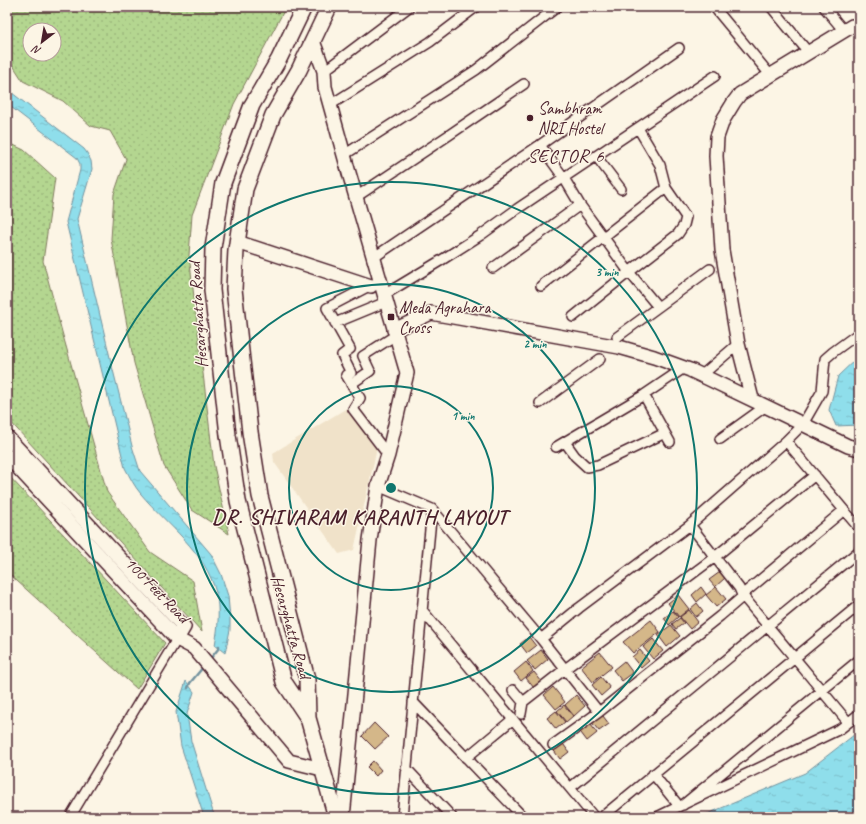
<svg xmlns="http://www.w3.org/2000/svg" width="866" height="824" viewBox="0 0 866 824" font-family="Caveat,sans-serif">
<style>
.built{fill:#f0e2c9}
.green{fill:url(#green-dots);stroke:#7f7a5e;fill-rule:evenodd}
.water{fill:url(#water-ripples);stroke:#73929e}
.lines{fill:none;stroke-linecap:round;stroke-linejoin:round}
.stream{stroke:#73929e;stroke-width:2.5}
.building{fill:#d4b789;stroke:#4a1f2b}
.street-casing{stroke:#4a1f2b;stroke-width:12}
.secondary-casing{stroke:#4a1f2b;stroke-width:16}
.primary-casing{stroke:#4a1f2b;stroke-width:18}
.street{stroke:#fcf5e5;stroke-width:9}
.secondary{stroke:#fcf5e5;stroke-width:13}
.primary{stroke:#fcf5e5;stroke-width:15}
.ring{fill:none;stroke:#0f766e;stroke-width:2}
.poi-dot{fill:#4a1f2b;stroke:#fcf5e5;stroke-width:1.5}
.labels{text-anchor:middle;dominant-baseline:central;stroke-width:3;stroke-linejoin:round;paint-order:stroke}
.poi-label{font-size:17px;fill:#4a1f2b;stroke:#fcf5e5;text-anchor:start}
.street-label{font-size:17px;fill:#4a1f2b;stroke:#fcf5e5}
.quarter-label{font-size:19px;letter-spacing:1px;fill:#4a1f2b;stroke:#fcf5e5}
.district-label{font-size:21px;font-weight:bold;letter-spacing:1px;fill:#4a1f2b;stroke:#fcf5e5}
.centre{fill:#0f766e;stroke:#fcf5e5;stroke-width:2}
.ring-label{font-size:12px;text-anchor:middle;font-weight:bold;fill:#0f766e;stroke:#fcf5e5;stroke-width:3;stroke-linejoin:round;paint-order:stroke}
</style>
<defs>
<pattern id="green-dots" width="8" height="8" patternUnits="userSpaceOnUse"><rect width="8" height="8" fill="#b4d690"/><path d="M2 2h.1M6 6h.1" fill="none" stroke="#9cb77c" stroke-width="1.8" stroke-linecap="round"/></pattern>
<pattern id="water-ripples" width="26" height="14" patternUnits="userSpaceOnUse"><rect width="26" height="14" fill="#8fdeeb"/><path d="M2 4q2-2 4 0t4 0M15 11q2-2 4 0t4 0" fill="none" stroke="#7dbeca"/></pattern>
</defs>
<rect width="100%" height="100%" fill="#fcf5e5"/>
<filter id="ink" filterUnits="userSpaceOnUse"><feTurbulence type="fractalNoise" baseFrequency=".025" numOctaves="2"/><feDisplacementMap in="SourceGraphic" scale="8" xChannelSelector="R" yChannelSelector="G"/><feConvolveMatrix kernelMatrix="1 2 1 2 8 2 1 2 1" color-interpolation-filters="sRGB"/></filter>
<g filter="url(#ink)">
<path class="built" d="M347 408 377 448 354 550 339 554 274 462 273 453Z"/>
<path class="green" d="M7 7H286L234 104 192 215 189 255 214 466 229 534 192 510 164 466 134 363 111 239 114 194 126 159 110 131 91 126 63 101 23 81 7 56ZM30 30H54V54H30Z
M7 142 24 150 55 178 43 261 62 332 107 492 150 552 193 581 202 632 7 418Z
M7 474 165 643 137 689 7 572Z"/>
<path class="water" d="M7 89 84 149 87 153 91 161 92 169 77 219 112 366 132 446 140 471 211 554 221 574 228 596 230 619V630L225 653 215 645C218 628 220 610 216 593 206 552 167 525 141 494 134 486 130 477 125 468L66 222 80 170V164L77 158 7 104Z
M859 356V425L836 426 829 410 838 376Z
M186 681 194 692 187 714 191 741 213 812 216 817H204L181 746 176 712Z
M859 731V817H700L805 773Z"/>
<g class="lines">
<path class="stream" d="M210 659 219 648V646
M188 688 190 683 204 666"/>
</g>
<path class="building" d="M720 572 725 578 715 587 709 580Z
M701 587 706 594 697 602 692 595Z
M716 587 726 599 716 607 706 595Z
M678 595 689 609 679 617 668 603Z
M697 603 703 611 696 617 690 609Z
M689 610 698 622 690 629 680 617Z
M673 611 678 617 669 625 664 618Z
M680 618 684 623 676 629 672 624Z
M651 620 660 632 633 653 623 642Z
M671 625 680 636 667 647 658 635Z
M529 637 536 646 527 653 520 644Z
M653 639 663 651 653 659 643 647Z
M541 650 548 659 535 670 527 661Z
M640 650 649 661 641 668 632 657Z
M600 652 612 667 593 682 581 667Z
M624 661 633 673 622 681 613 670Z
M526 662 533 671 521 681 514 672Z
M534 672 542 682 534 688 526 678Z
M601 677 610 688 601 696 592 685Z
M553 687 565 702 556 709 544 695Z
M576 695 585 706 574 716 565 705Z
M564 705 573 716 566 722 557 711Z
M556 711 565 722 556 729 547 718Z
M600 712 609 724 599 731 590 720Z
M588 721 597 733 587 741 578 729Z
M374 723 388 737 375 749 362 736Z
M561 741 569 752 560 759 552 748Z
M373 761 381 770 376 776 367 767Z"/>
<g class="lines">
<defs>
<path id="street" d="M714 7 771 76
M771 7 809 53
M824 7 844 31
M324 71 409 7
M330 105 430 42 476 7
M540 145 564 178 580 205 629 272 658 307
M344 155 476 70 557 7
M596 156 621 189
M356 197 449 135 524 84
M373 258 540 145 679 48
M493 268 580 205
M373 284 327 308 350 349 342 355 351 373 346 375 360 398 353 409 388 455
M541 286 666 188 660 165 638 128
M383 293H387L440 261 481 235 517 209 715 76
M573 317 629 272 678 234 684 225 686 217 666 188
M335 323 386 302
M617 337 710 269
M702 375 738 344
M351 384 370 371 363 356 396 335
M540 403 600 359
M665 433 670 442
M720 439 766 406
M786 441 859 528
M565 442 575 456 587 467 598 465 665 433 644 395 684 368
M556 447 644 395
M378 486 432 509 541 639 599 712
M844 510 742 595 848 722
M422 610 594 817
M541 639 579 608 690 525 786 441 803 424 822 391 825 359 833 352 859 333
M513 690 523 702
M413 702 523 817
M521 714 523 702 565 669 715 557 815 475
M553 745 599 712 720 616 741 598 742 595 739 588 690 525
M466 758 513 719
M406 768 452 817
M653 774 679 806
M570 788 859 551
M683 805 859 660
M70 817 177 639
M402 817 432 509
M602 817 859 605
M657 817 840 729 859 714"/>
<path id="secondary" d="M313 41 324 71 325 87 349 173 407 373 388 455 378 486 370 540 343 817
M237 242 371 286
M394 330 431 313 619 347 654 357 690 370 707 378 848 446 859 449
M752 399 738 344 722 250 716 156 717 137 723 120 734 102 740 94 852 26
M7 437 184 627 177 639
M7 456 177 639 194 648 289 761 322 769"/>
<path id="primary" d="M304 7 279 59 252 105 223 183 213 248 212 290 228 435 238 501 284 682 308 718
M329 7 299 70 273 115 245 189 236 250 234 289 250 432 260 496 307 679 308 718 336 817"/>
</defs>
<use href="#street" class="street-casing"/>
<use href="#secondary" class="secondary-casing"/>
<use href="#primary" class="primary-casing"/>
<use href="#street" class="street"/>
<use href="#secondary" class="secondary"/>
<use href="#primary" class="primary"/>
</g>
</g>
<g class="ring">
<circle cx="391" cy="488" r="102"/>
<circle cx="391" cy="488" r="204"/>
<circle cx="391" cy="488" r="306"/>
</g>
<g class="poi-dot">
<circle cx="530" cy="118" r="4"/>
<rect x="387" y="313" width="8" height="8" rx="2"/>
</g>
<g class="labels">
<g class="poi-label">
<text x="538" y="108">Sambhram<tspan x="538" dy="20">NRI Hostel</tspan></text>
<text x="399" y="307">Meda Agrahara<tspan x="399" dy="20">Cross</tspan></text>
</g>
<g class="street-label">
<text transform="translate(198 315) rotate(-94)">Hesarghatta Road</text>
<text transform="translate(157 590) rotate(46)">100 Feet Road</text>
<text transform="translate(291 627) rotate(74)">Hesarghatta Road</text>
</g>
<g class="quarter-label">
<text x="566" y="156">SECTOR 6</text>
</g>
<g class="district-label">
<text x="360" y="517">DR. SHIVARAM KARANTH LAYOUT</text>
</g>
</g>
<circle cx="391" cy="488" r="6" class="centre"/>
<g class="ring-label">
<text x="607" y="276">3 min</text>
<text x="535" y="348">2 min</text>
<text x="463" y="420">1 min</text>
</g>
<rect width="866" height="824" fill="none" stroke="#fcf5e5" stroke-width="24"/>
<rect x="12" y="12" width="842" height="800" fill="none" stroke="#4a1f2b" stroke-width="1.5" filter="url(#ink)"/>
<g transform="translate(42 42) rotate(211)"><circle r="19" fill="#fcf5e5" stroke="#b59f9b"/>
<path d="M0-3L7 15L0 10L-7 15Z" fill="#4a1f2b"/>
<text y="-6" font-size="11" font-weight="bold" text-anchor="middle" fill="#4a1f2b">N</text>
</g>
</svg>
